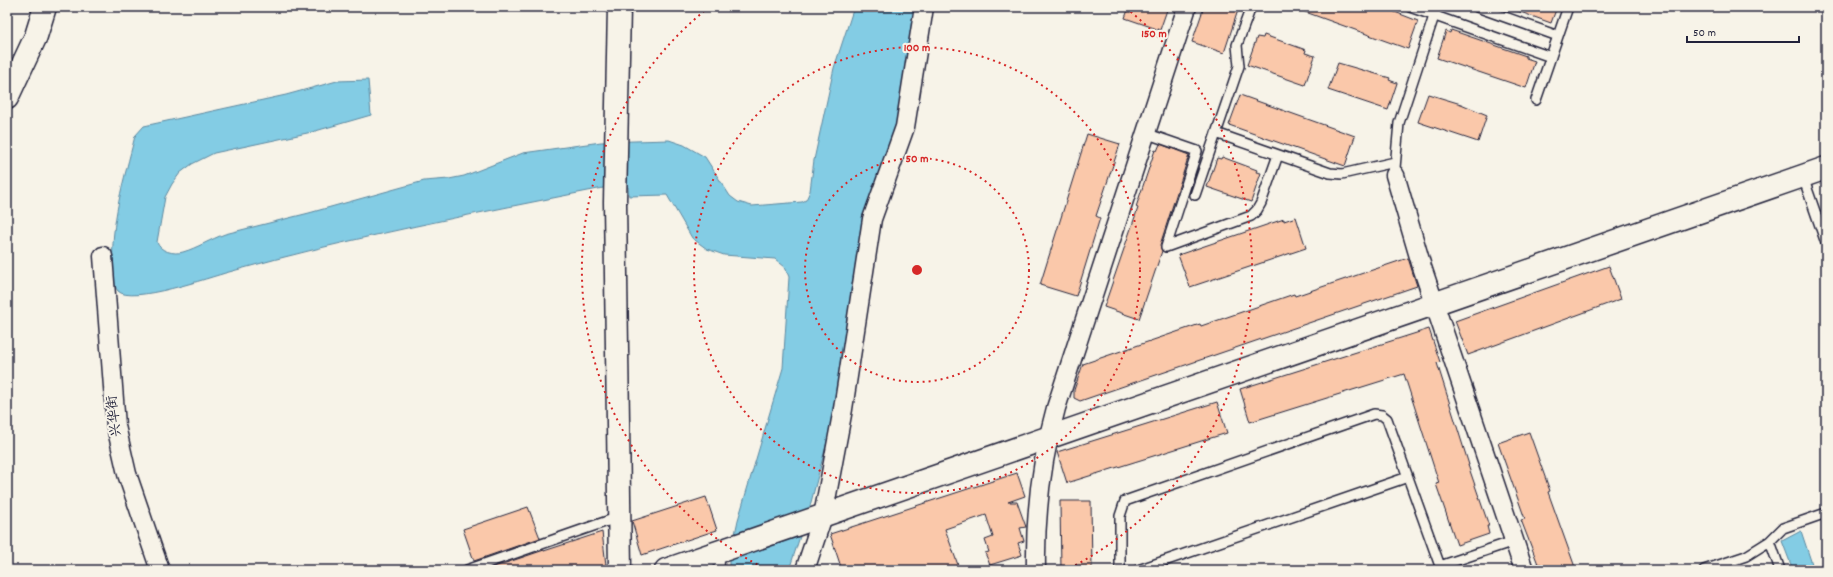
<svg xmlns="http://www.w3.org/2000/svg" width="1833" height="577" viewBox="0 0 1833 577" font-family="Dekko,'LXGW WenKai TC',sans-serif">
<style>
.water{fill:#83cce4;stroke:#5c88a0}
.building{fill:#fac8aa;stroke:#22223b}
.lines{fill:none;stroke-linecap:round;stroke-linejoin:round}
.lane-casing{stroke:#22223b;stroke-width:12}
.street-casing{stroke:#22223b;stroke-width:21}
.secondary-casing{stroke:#22223b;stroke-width:25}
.lane{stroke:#f7f3e8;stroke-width:9}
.street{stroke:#f7f3e8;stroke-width:18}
.secondary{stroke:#f7f3e8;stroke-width:22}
.ring{fill:none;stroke:#d62828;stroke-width:2;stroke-dasharray:2 4}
.labels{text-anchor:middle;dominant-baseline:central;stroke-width:4;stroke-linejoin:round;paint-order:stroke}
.street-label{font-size:14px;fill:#22223b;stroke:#f7f3e8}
.centre{fill:#d62828;stroke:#f7f3e8;stroke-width:2}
.ring-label{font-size:12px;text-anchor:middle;font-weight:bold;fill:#d62828;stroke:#f7f3e8;stroke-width:4;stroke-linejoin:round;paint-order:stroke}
</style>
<rect width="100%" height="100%" fill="#f7f3e8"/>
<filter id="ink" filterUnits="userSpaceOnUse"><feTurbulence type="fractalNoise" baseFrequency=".025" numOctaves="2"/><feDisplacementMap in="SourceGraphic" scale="8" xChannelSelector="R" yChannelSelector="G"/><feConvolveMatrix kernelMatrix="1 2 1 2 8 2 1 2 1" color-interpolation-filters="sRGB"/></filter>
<g filter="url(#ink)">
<path class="water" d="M854 7H918L904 98 832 423 810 506 789 570H729V562L738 520 783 368 789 277 785 267 775 259 724 255 707 249 692 238 667 195 629 196 628 187 603 188C478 213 352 237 229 272 210 277 131 305 118 291 113 285 114 276 113 269 110 223 124 180 135 136L144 126 286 95 337 81 368 80 371 115 312 132 214 153 192 164 180 173 172 184 165 197 157 242C159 251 174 255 183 252 197 248 211 239 225 234L309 213 424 181 449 179 464 176 523 153 601 142 669 140 684 145 705 157 730 196 738 202 752 206 802 202 806 200 810 191 814 160 834 68Z
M1801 531 1814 570H1793L1782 541Z"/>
<path class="building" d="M1129 7H1168L1160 30 1125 18Z
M1204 7H1239L1224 53 1192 42Z
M1298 7H1382L1418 21 1408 49 1297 9Z
M1512 7H1557L1551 23 1512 9Z
M1451 30 1526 56V58L1535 61 1526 88 1437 58 1446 31 1450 33Z
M1264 35 1306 50 1305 53 1315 56 1305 85 1247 65 1257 37 1263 38Z
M1338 63 1390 78 1389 80 1397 83 1388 110 1328 90Z
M1428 94 1461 104 1487 115 1478 142 1418 122Z
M1240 95 1355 136 1345 166 1229 125Z
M1087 134 1120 144 1096 216 1100 218 1076 296 1040 285Z
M1160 144 1189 155 1160 245 1162 251 1139 319 1104 307 1138 208 1136 207 1155 150 1157 151Z
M1222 157 1257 170 1256 172 1261 173 1251 202 1207 187 1217 158 1221 159Z
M1296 217 1306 248 1190 287 1178 255 1284 219V221Z
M1408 258 1417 286 1080 401 1074 398V390L1083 364 1200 324 1201 326 1294 294 1295 296Z
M1609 266 1621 299 1468 355 1455 321Z
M1429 329 1440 362 1437 363 1469 465H1468L1489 526H1487L1489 534 1457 545 1436 484 1439 483 1404 374 1250 422 1240 389Z
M1217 402 1227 433 1067 483 1057 452Z
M1529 432 1550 491 1548 492 1576 570H1543L1541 564H1538L1521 520 1525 519 1498 443Z
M1017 473 1025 496 1008 502H1017L1026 527 1020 528 1024 541 1018 543 1022 555 990 565 985 553 989 552 985 540 993 537 986 515 945 529 958 565 957 566 958 570H842L830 534Z
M706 497 717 530 642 555 632 521Z
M1060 501H1091L1092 570H1061Z
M528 507 540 538 474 561 463 529Z
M602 532 606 565 589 570H485L544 550V551Z"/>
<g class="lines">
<defs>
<path id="lane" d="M1410 7 1551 57
M1477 7 1558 36
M1536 100 1568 7
M1145 133 1197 151 1166 247
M1216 133 1330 173 1342 174 1395 162
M1395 168 1399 123 1437 7
M1803 177 1826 243
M1195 195 1239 66 1237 45 1251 7
M1166 247 1251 216 1257 210 1261 203 1278 155
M1770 541 1780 570
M467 570 619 517
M719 570 720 551
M1120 570V516L1125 501 1374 414 1382 415 1387 419 1440 566 1514 541
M1138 570 1408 477
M1704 570 1746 556 1770 541 1783 528 1826 513"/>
<path id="street" d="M1395 175 1422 267 1524 570
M103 256 116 426 127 474 160 570
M805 570 823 516 843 409 872 219 905 127 924 7
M1036 570C1035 514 1041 461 1056 408L1187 7"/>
<path id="secondary" d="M619 7 615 202 620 570
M7 98 36 36 45 7
M666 570 1826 168"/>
</defs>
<use href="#lane" class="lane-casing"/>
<use href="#street" class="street-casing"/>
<use href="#secondary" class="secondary-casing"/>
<use href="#lane" class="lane"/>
<use href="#street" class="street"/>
<use href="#secondary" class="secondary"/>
</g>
</g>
<g class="ring">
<circle cx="917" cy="270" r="112"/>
<circle cx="917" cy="270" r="223"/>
<path d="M768 570A335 335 0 0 1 708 8M1126 8A335 335 0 0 1 1066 570"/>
</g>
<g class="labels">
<g class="street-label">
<text transform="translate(115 416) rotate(-97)">兴华街</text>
</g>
</g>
<circle cx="917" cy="270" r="6" class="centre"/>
<g class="ring-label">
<text x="1154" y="37">150 m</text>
<text x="917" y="51">100 m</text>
<text x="917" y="162">50 m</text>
</g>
<rect width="1833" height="577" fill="none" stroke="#f7f3e8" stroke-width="24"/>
<rect x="12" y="12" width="1809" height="553" fill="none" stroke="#22223b" stroke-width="1.5" filter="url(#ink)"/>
<path d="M1687 36v6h112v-6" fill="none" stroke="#22223b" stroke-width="2"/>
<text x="1693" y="36" font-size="12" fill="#22223b" stroke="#f7f3e8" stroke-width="3" paint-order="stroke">50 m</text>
</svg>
